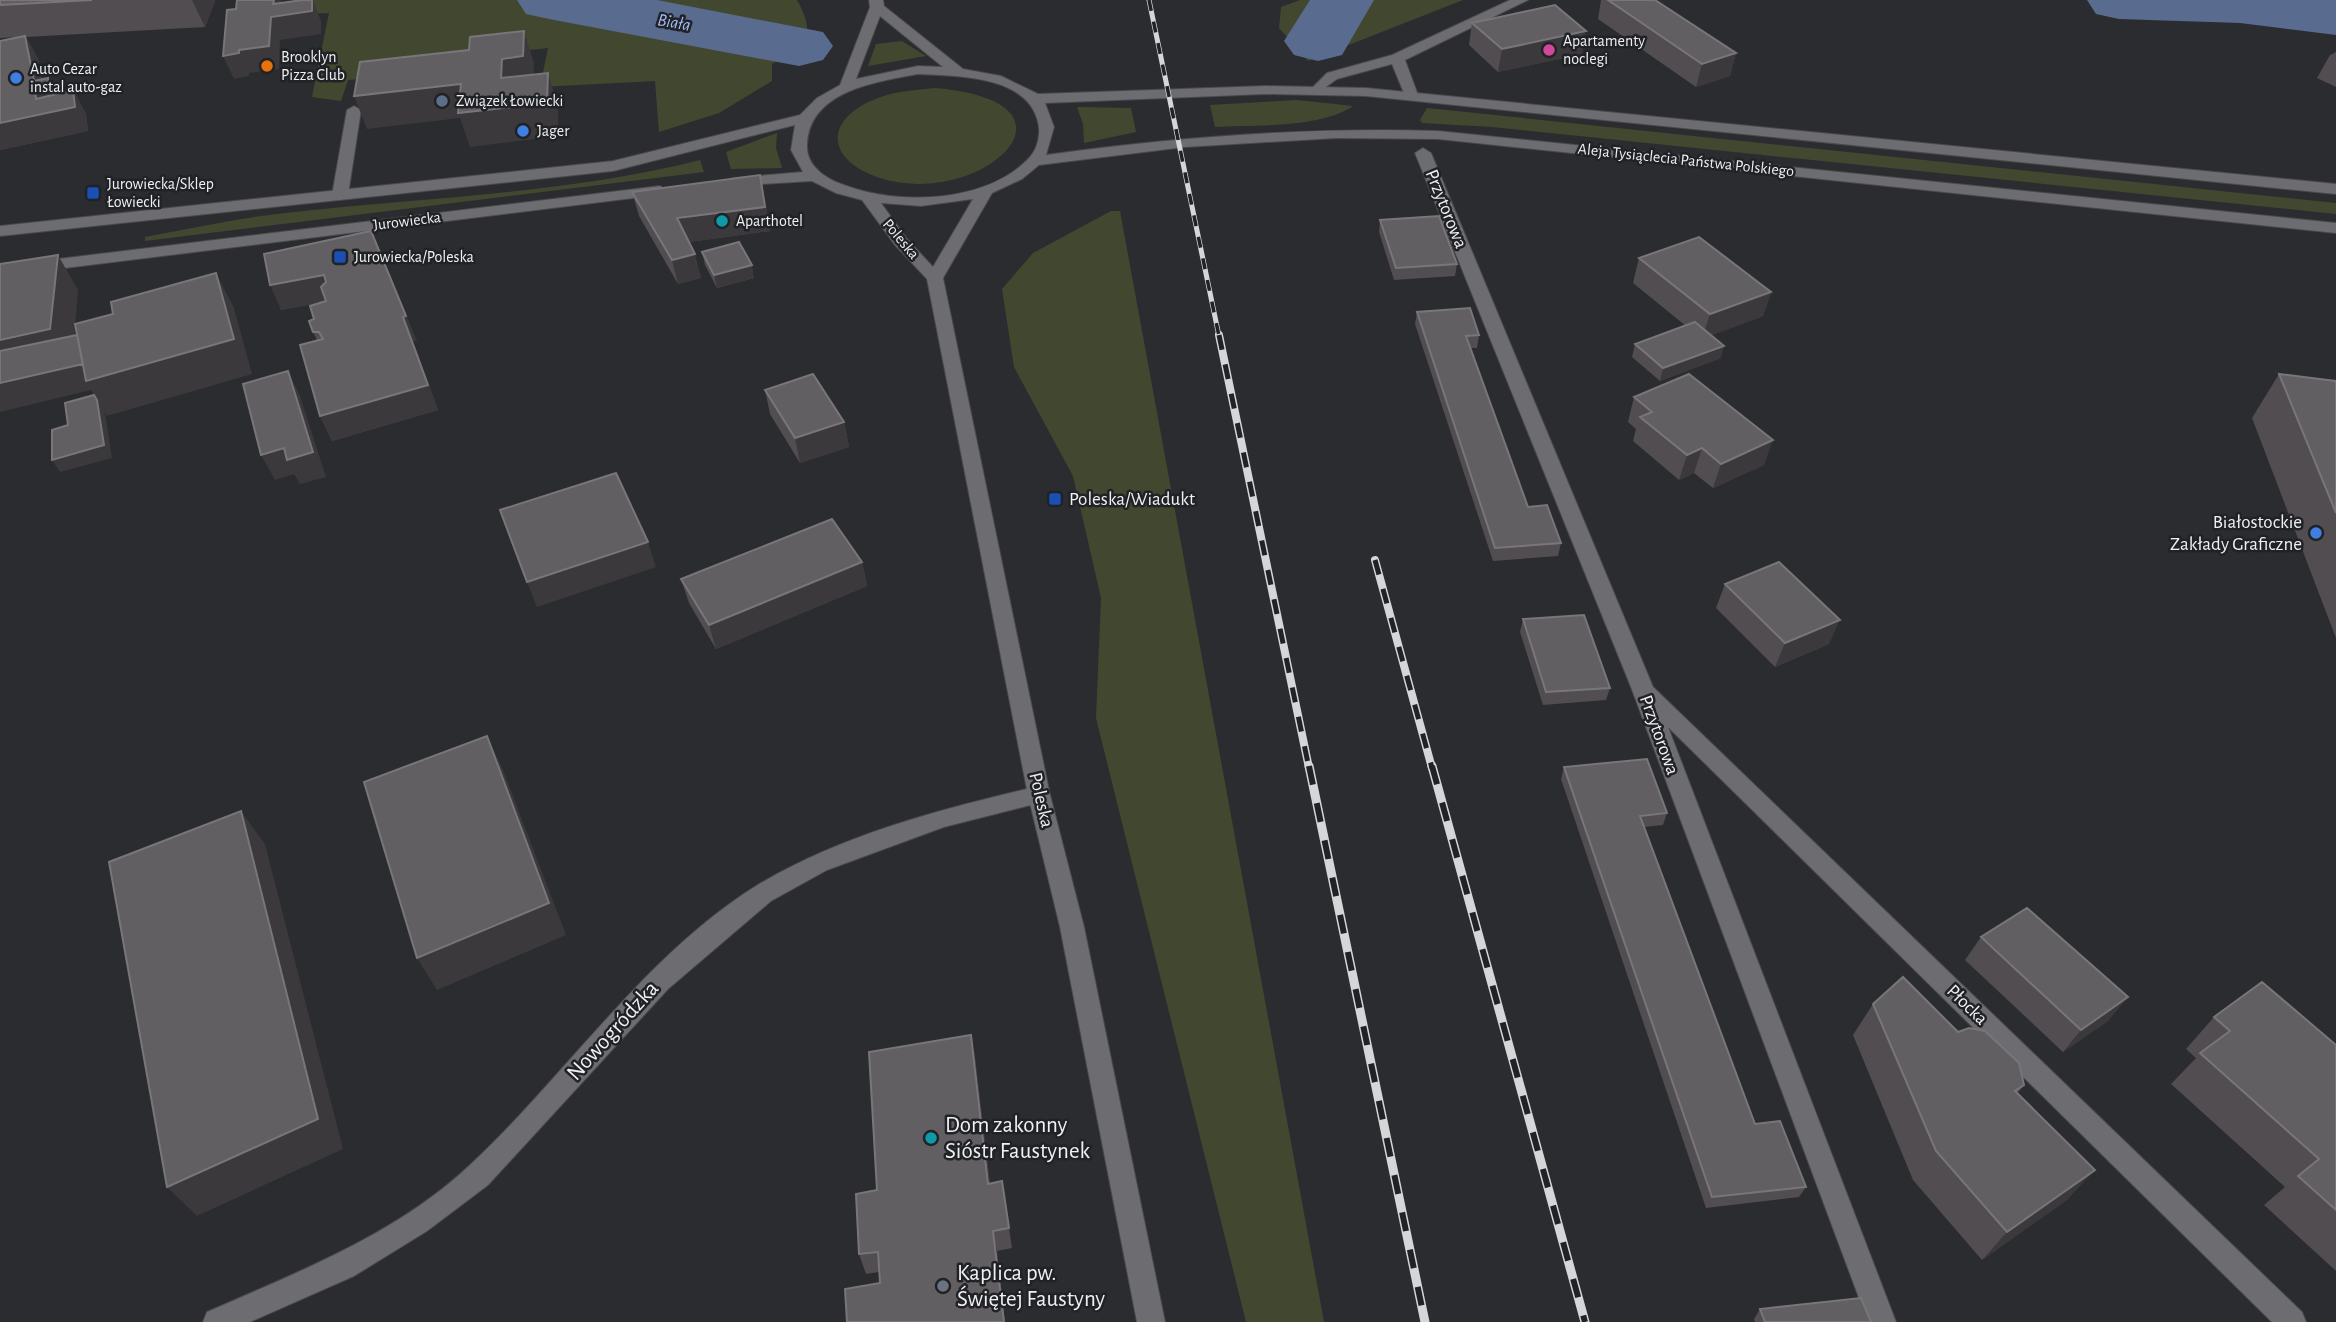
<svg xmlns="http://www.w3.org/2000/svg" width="2336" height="1322" viewBox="0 0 2336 1322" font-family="'Alegreya Sans',sans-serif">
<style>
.green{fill:#424830}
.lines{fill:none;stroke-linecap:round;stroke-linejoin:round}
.river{fill:#596b8f;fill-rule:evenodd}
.lane-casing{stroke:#49494c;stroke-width:2}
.street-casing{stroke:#49494c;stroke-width:2}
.secondary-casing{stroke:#49494c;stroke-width:2}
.lane{fill:#6c6c71;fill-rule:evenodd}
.street{fill:#6c6c71;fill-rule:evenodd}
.secondary{fill:#6c6c71;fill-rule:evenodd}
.rail-far2-casing{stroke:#d5d6d8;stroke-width:5}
.rail-far1-casing{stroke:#d5d6d8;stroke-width:8}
.rail-casing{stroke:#d5d6d8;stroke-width:9}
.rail-far2{stroke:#212226;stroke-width:3.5;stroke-dasharray:11;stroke-linecap:butt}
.rail-far1{stroke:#212226;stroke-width:5;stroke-dasharray:15;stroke-linecap:butt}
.rail{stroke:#212226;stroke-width:6;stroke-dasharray:19;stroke-linecap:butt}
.wall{fill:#514d50}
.shaded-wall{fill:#3b393c}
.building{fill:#625f62;stroke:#787678;stroke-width:2}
.hotel-dot{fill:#d1479c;stroke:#212226;stroke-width:2.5}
.food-dot{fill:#e8710a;stroke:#212226;stroke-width:2.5}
.shop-dot{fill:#3f7fe0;stroke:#212226;stroke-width:2.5}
.service-dot{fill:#5c6f8a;stroke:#212226;stroke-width:2.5}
.transit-dot{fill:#1a4fb4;stroke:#212226;stroke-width:2.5}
.culture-dot{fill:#0f9aa8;stroke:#212226;stroke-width:2.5}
.worship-dot{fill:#6b7280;stroke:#212226;stroke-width:2.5}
.labels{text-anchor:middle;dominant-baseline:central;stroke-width:5;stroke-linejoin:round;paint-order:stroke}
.far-poi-label{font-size:16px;fill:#eff0f2;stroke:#212226;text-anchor:start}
.far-street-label{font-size:16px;fill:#eff0f2;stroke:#212226}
.far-water-label{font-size:18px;font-style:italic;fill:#a0bef9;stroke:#212226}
.street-label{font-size:19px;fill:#eff0f2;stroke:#212226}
.poi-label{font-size:19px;fill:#eff0f2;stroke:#212226;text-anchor:start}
.near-street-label{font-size:23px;fill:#eff0f2;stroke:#212226}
.near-poi-label{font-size:23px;fill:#eff0f2;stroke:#212226;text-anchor:start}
</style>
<rect width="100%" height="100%" fill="#2b2c30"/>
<path class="green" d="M295 0H797C817 36 807 46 772 64V81L719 113 659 132 655 81 540 87 548 48 449 59 446 71 348 80 341 101 312 97 329 13 290 14Z
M1300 0H1463L1308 61 1279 28 1281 7Z
M902 41 926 56 868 66 876 44Z
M935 88C1099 102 980 210 880 178 825 160 823 119 878 98 896 91 916 90 935 88Z
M1297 100 1353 106C1322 128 1253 125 1215 127L1210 105Z
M1077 107 1131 108 1136 132 1084 143 1083 124Z
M1427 108 2336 203V214L1492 127 1422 123 1420 120Z
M777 133 776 148 782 168 731 169 726 152Z
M700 160 704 172 145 241V237C189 229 232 219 277 214 418 197 562 195 700 160Z
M1111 211H1120L1324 1322H1246L1096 718 1101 598 1073 476 1014 367 1002 289 1033 253Z"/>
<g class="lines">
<path class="river" d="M517 0H657L823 32 833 46 823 60 799 66 549 19 526 14Z
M1310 0H1374L1342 55 1318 61 1294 55 1284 41Z
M2087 0H2336V35L2240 23 2119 19 2096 14Z"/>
<defs>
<path id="lane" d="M354 106 361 110 348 195 340 200 332 195 347 110Z"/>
<path id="street" d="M1510 0H1528L1405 60 1418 95 1416 98H1406L1392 64 1337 79 1319 92 1312 88 1327 73 1392 55Z
M1423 148 1431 153 1653 687 2302 1312 2306 1322H2272L1668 727 1896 1322H1868L1631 687 1415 153Z
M1039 786 1047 789 1050 795 1047 801 944 827 827 870 771 901 668 989 488 1185 427 1231 354 1276 250 1322H203L207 1312C298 1272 395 1235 469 1166 564 1078 645 955 756 886 842 834 942 809 1039 786Z"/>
<path id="secondary" d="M869 0H883L884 6 963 69 1001 76 1038 94 1265 86 1366 88 2336 184V194L1366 96 1265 94 1045 103 1054 127 1046 155C1177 137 1306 127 1438 131L2336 223V233L1438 139 1337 138 1185 147 1039 165 1022 179 992 193 943 278 1050 795 1084 927 1165 1322H1137L1060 927 1028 795 927 279 895 245 862 200 836 193 812 181 729 186V180L734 178 803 172 791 150 795 125 613 171 0 236V226L613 161 800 115 817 98 840 85 870 7ZM880 16 943 67 918 66 856 79ZM918 74C956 76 1027 75 1038 122 1041 133 1038 148 1030 157 988 203 899 206 844 185 826 179 806 166 807 145 809 91 875 82 918 74ZM973 199 933 267 907 239 881 203 921 206Z
M660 186 668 191 666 194 0 276V266Z"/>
</defs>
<use href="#lane" class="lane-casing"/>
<use href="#street" class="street-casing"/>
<use href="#secondary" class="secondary-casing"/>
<use href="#lane" class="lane"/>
<use href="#street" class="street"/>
<use href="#secondary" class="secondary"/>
<defs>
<path id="rail-far2" d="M1149 0 1219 336"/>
<path id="rail-far1" d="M1219 335 1309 768
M1375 560 1432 768"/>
<path id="rail" d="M1309 766 1425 1322
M1432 766 1585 1322"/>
</defs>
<use href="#rail-far2" class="rail-far2-casing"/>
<use href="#rail-far1" class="rail-far1-casing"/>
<use href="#rail" class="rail-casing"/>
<use href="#rail-far2" class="rail-far2"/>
<use href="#rail-far1" class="rail-far1"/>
<use href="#rail" class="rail"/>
</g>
<path class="wall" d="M0 0H214L215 1 205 27 26 37 38 59 42 80 56 94 73 90 86 114 88 131 0 150 21 37 0 38Z
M1601 0H1655L1736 53 1730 76 1696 87 1598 19Z
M1472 23 1582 54 1498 72 1469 45Z
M2336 52V87L2317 78 2330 55Z
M632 192 765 199 770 231 689 242 701 278 678 284 639 216Z
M1380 220 1457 264 1455 276 1394 280 1379 232Z
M702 252 754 278 717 288 705 265Z
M264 254 417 341H413L438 410 332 441 320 416 317 340 313 332 314 319 323 302 281 310Z
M1639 258 1771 292 1763 316 1712 335 1721 358 1660 381 1632 357 1635 344 1686 326 1633 283Z
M1417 312 1479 335 1477 348H1471L1528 507 1561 543 1558 556 1493 561 1415 324Z
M2279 374 2336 381V638L2252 418Z
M765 390 844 422 849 447 800 463 770 414Z
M1634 397 1764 465 1713 488 1694 473 1679 480 1633 441 1636 429 1628 422Z
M862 562 867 586 716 649 689 603 681 579Z
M1725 584 1829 644 1775 667 1716 608Z
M1523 619 1610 688 1606 700 1543 705 1520 632Z
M1564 767 1667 813 1663 825 1644 827 1755 1124 1806 1187 1799 1197 1706 1208 1561 779Z
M1981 937 2109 1020 2063 1052 1965 960Z
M1873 1004 1958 1032 2024 1085 2017 1094 2068 1199 1982 1260 1913 1180 1853 1035Z
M2214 1017 2336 1045V1271L2264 1205 2285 1187 2171 1084 2196 1058 2186 1049Z
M971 1035 975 1057 990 1184 1002 1181 1012 1248 997 1251 1005 1322H847L880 1283 879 1272 866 1274 859 1254 877 1190Z
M1760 1309 1871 1322H1755L1754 1319Z"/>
<path class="shaded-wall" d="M192 0H214L215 1 205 27Z
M274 0H281L284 7 313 0 321 21V34L280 40 279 69 249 73V76L234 79 223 56 239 50 271 17Z
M524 31 534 63 533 89 548 73 558 106V136L470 147 460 118 367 129 354 96 502 59Z
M1586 31 1582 54 1498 72 1502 49Z
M25 36 38 59 43 88 48 78 60 102 73 90 86 114 88 131 0 150V123L36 99Z
M1736 53 1730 76 1696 87 1702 64Z
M760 175 765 199 770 231 683 243 677 218Z
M371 231 417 341H413L438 410 332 441 320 416 403 317Z
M695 254 701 278 678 284 672 260Z
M58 255 78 290 72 364 0 377V340Z
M752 265 754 278 717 288 714 275Z
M216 273 234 308 252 374 107 416 105 412 112 458 60 472 52 460 97 399 91 390 0 412V383Z
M324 275 335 300 281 310 270 285Z
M1771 292 1763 316 1702 339 1710 314Z
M1724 346 1721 358 1660 381 1663 368Z
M288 371 300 396 326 477 300 484 294 474 275 480 261 455Z
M844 422 849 447 800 463 795 438Z
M1773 440 1764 465 1713 488 1721 464Z
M1702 448 1694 473 1679 480 1687 455Z
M648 542 656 567 537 607 527 582Z
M862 562 867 586 716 649 709 625Z
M1840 620 1829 644 1775 667 1785 643Z
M487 736 503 770 566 935 437 990 417 958Z
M241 811 265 844 343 1149 197 1216 167 1187Z
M2128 997 2109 1020 2063 1052 2081 1030Z
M971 1035 975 1057 992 1204 988 1184Z
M2095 1170 2068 1199 1982 1260 2007 1232Z
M1002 1181 1006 1202 1012 1248 1009 1228Z
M993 1231 997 1251 1005 1322H1004Z"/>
<path class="building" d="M0 0H92L0 5Z
M237 0H274L273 4 303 0H312V11L271 17 269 46 239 50V53L223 56 227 10 236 9Z
M1608 0H1655L1736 53 1702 64Z
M1555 5 1586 31 1502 49 1472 23Z
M524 31 523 56 502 59 501 78 548 73 547 103 458 113 461 84 354 96 360 62 469 50 470 37Z
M25 36 34 81 48 78V87L35 90 36 99 73 90 75 107 0 123V41Z
M760 175 765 207 677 218 695 254 672 260 632 192Z
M1439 216 1457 264 1396 268 1380 220Z
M371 231 406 316 403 317 428 385 320 416 300 345 323 339 319 332H313L309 321 314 319 310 306 326 301 321 287 326 282 324 275 270 285 264 254Z
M1699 237 1771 292 1710 314 1639 258Z
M739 242 752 265 714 275 702 252Z
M58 255 50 329 0 340V264Z
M216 273 234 339 86 381 75 324 113 314 111 302Z
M1470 308 1479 335 1466 336 1528 507 1547 505 1561 543 1495 548 1417 312Z
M1695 322 1724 346 1663 368 1635 344Z
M77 335 83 364 0 383V351Z
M288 371 313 452 287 460 284 448 261 455 243 384Z
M813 374 844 422 795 438 765 390Z
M1689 374 1773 440 1721 464 1702 448 1687 455 1640 417 1652 412 1634 397Z
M2279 374 2336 381V513Z
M94 395 97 400 104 445 52 460V430L68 425 65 403Z
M616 473 648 542 527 582 500 510Z
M832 519 862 562 709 625 681 579Z
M1779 562 1840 620 1785 643 1725 584Z
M1584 615 1610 688 1546 692 1523 619Z
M487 736 549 903 417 958 364 782Z
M1647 759 1667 813 1640 816 1755 1124 1780 1121 1806 1187 1712 1197 1564 767Z
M241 811 318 1119 167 1187 109 862Z
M2027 908 2128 997 2081 1030 1981 937Z
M1903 977 1958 1032 1969 1028 1985 1031 2019 1063 2024 1085 2015 1091 2095 1170 2007 1232 1936 1151 1873 1004Z
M2262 982 2336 1045V1210L2298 1176 2319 1159 2200 1053 2230 1031 2214 1017Z
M971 1035 988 1184 1002 1181 1009 1228 993 1231 1004 1322H847L845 1289 880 1283 878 1252 859 1254 856 1194 877 1190 869 1052Z
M1861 1298 1871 1322H1765L1760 1309Z"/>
<circle class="hotel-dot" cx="1549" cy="50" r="7"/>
<circle class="food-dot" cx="267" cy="66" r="7"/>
<g class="shop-dot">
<circle cx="16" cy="78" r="7"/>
<circle cx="523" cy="131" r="7"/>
<circle cx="2316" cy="533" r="7"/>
</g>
<circle class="service-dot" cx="442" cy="101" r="7"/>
<g class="transit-dot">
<rect x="86" y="186" width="14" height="14" rx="3.5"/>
<rect x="333" y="250" width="14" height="14" rx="3.5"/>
<rect x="1048" y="492" width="14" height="14" rx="3.5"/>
</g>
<g class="culture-dot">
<circle cx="722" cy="221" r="7"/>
<circle cx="931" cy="1138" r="7"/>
</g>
<circle class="worship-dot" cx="943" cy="1286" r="7"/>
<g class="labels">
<g class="far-poi-label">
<text x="1563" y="41">Apartamenty<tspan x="1563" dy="18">noclegi</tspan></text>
<text x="281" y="57">Brooklyn<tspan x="281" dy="18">Pizza Club</tspan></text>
<text x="30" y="69">Auto Cezar<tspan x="30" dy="18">instal auto-gaz</tspan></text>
<text x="456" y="101">Związek Łowiecki</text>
<text x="537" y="131">Jager</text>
<text x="107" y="184">Jurowiecka/Sklep<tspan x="107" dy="18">Łowiecki</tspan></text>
<text x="736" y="221">Aparthotel</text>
<text x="354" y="257">Jurowiecka/Poleska</text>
</g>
<g class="far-street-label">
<text transform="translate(1686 160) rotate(6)">Aleja Tysiąclecia Państwa Polskiego</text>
<text transform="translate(407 221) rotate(-7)">Jurowiecka</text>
<text transform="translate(901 239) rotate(50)">Poleska</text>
</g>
<g class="far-water-label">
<text transform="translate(674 23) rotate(10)">Biała</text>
</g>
<g class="street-label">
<text transform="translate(1446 209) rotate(68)">Przytorowa</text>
<text transform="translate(1659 735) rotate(70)">Przytorowa</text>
<text transform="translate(1041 800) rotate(77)">Poleska</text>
<text transform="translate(1967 1005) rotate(44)">Płocka</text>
</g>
<g class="poi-label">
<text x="1069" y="499">Poleska/Wiadukt</text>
<text x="2302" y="522" text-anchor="end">Białostockie<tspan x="2302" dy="22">Zakłady Graficzne</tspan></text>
</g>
<g class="near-street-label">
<text transform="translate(613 1031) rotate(-48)">Nowogródzka</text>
</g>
<g class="near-poi-label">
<text x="945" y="1125">Dom zakonny<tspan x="945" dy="26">Sióstr Faustynek</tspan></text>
<text x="957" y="1273">Kaplica pw.<tspan x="957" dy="26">Świętej Faustyny</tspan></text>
</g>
</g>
</svg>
